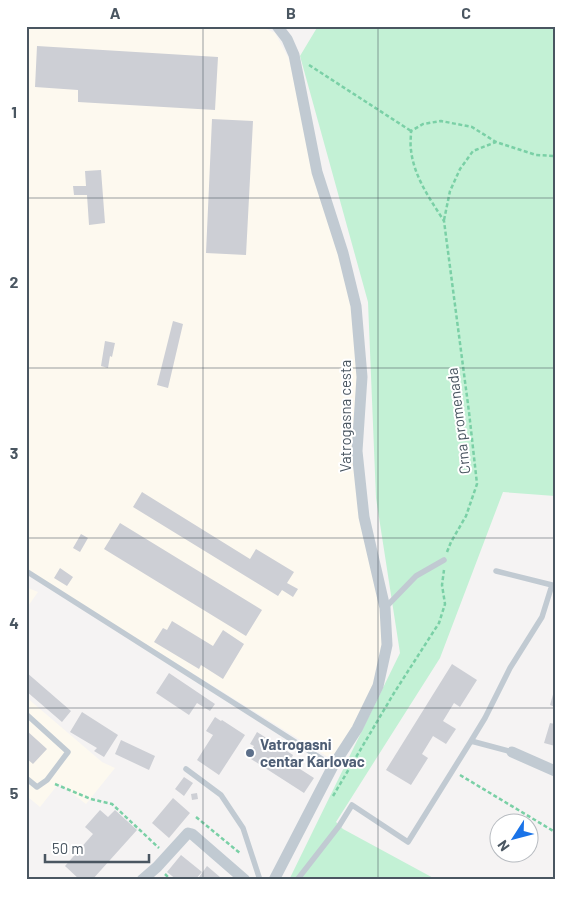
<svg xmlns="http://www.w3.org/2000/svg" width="581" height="906" viewBox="0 0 581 906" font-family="Barlow,sans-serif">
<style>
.commercial{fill:#fdf9ef}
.green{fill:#c3f1d5}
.building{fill:#cdcfd5}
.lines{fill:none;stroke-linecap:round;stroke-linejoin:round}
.path{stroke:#7ad0a6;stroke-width:2.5;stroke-dasharray:4 2.5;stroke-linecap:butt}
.lane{stroke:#c1cad2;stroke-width:5.5}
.street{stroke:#c1cad2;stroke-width:11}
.grid{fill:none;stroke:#4a5661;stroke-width:1;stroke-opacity:0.55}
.service-dot{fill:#5c6f8a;stroke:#fff;stroke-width:2}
.labels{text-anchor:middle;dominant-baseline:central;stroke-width:4;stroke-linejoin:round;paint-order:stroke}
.street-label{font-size:15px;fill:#4a5661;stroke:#fff}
.service-label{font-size:15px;font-weight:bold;fill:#4e5e75;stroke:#fff;text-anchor:start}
.neatline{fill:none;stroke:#4a5661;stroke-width:2}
.grid-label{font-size:16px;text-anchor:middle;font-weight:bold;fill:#4a5661}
</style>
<rect width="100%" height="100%" fill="#f5f3f3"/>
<path class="commercial" d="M26 26H260L275 33 289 59 313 172 339 252 353 309 358 377 354 456 381 608 384 644 374 686 354 724 331 759 26 570Z
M26 587 38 592 26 609Z
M26 697 102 762 115 768 86 804 59 783 40 807 28 797 26 799Z"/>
<path class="green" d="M318 26H555V281L553 282 555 302V496L503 492 440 658 336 822 343 829 437 880H289L400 653 376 498 368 302 300 56Z"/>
<path class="building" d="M37 46 218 57 215 110 78 102V90L35 87Z
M212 119 253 121 246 255 206 253Z
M101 170 105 223 89 225 87 195H74L73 186H86L85 171Z
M173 321 183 324 168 388 157 385Z
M105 341 115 343 112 357 110 356 108 368 101 366Z
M142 492 250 559 256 549 294 572 287 583 298 589 293 597 282 590 278 596 133 507Z
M120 523 262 610 246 636 104 549Z
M81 534 88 538 80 552 73 548Z
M60 568 73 577 67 586 54 578Z
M172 621 213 646 223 630 244 644 223 679 201 665 199 669 154 642 163 628 167 630Z
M452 664 477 680 460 707 454 703 443 721 456 729 446 744 433 736 422 754 428 758 411 785 386 770Z
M26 672 71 711 62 722 26 691Z
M169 673 215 704 210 711 197 703 189 715 156 693Z
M554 691 555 692V707L550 705Z
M82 712 118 735 104 757 94 751 97 748 70 732Z
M215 717 221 721 222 720 245 735 219 775 197 760 213 735 206 731Z
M550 723 555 724V746L544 743Z
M26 730 47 749 33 764 26 758Z
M257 732 293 755 292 757 303 764 300 769 314 778 304 793 248 757 254 746 250 744Z
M121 740 155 756 149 770 115 754Z
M184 777 193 783 184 796 175 789Z
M197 793 198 799 192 800 191 794Z
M173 798 190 813 169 838 152 823Z
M100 810 108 817 115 810 137 830 92 880H80L65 866 93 834 85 827Z
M181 855 202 872 195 880H177L167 872Z
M207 866 220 877 223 880H197Z"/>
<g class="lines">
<path class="path" d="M309 65 411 131
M444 220 450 191 460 169 473 151 496 142
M447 552 451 542 466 516 477 484 469 412 444 221C430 199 414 177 411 150 410 144 411 137 411 131L423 124 441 121 472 127 496 142 536 155 555 156
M460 775 555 832
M55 784 91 799 112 804 159 848
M333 796 394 693 439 623 445 604 442 585 444 570
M196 817 241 854
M165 874 171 880"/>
<path class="lane" d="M26 571 333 766
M496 571 552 585 542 617 510 668 485 718 471 741 512 752
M385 608 416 576 444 560
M26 714 68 752 47 780 37 787 26 778
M186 769 221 795 243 828 260 880
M297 880 339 826 352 805 408 842 471 741"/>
<path class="street" d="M512 752 555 771
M142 880 157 867 188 833 192 834 245 880
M274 880 333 766 357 729 378 686 387 645 385 608 364 517 357 451 362 377 356 306 343 253 317 172 294 55 287 39 277 26"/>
</g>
<path class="grid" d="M203 26V880M378 26V880M26 198H555M26 368H555M26 538H555M26 708H555"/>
<circle class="service-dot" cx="250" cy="753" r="5"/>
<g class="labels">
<g class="street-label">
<text transform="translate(345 416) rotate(-90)">Vatrogasna cesta</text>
<text transform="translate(458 421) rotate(-97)">Crna promenada</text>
</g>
<g class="service-label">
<text x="260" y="744">Vatrogasni<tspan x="260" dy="17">centar Karlovac</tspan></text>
</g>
</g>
<rect width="581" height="906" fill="none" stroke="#ffffff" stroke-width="55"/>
<g transform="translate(514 838) rotate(234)"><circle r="24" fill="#ffffff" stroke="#b7bbc0"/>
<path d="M0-4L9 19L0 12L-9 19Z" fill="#1a73e8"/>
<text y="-8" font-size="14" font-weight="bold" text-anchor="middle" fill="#4a5661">N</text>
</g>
<path d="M45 854v8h104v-8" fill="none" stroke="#4a5661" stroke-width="2.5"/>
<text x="52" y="854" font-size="15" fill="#4a5661" stroke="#ffffff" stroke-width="4" paint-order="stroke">50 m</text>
<rect x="28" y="28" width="526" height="850" class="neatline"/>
<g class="grid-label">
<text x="115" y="19">A</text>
<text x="291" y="19">B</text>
<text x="466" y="19">C</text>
<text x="14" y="118">1</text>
<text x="14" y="288">2</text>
<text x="14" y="459">3</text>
<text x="14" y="629">4</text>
<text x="14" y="799">5</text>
</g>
</svg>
